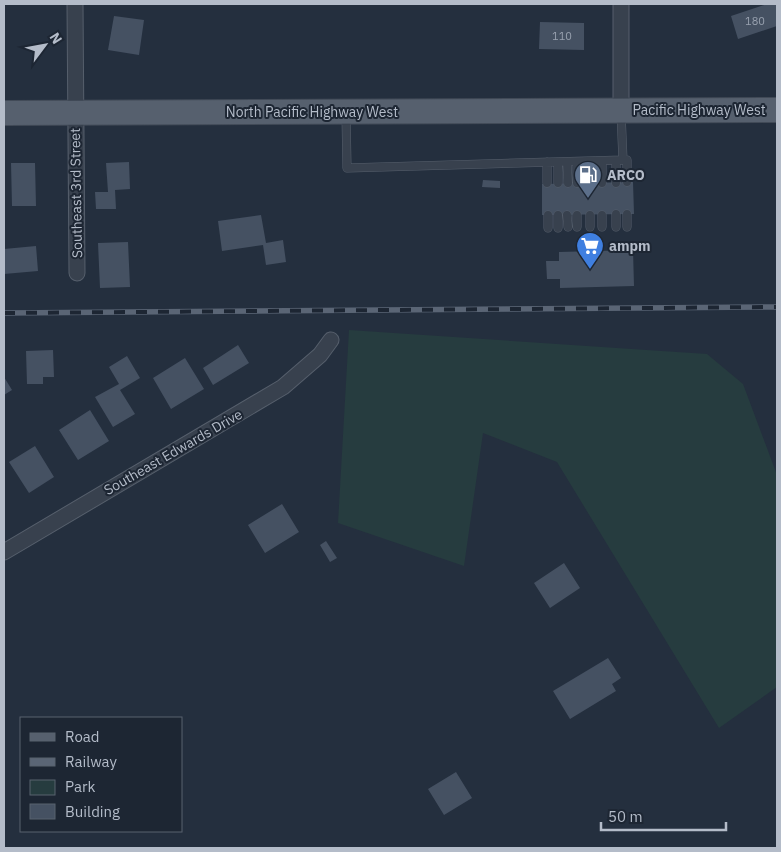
<svg xmlns="http://www.w3.org/2000/svg" width="781" height="852" viewBox="0 0 781 852" font-family="'IBM Plex Sans',sans-serif">
<style>
.green{fill:#263c3f}
.building{fill:#455162}
.lines{fill:none;stroke-linecap:round;stroke-linejoin:round}
.service-casing{stroke:#565f6c;stroke-width:9}
.minor-casing{stroke:#565f6c;stroke-width:17}
.primary-casing{stroke:#414a57;stroke-width:26}
.service{stroke:#38414e;stroke-width:8}
.minor{stroke:#38414e;stroke-width:15}
.primary{stroke:#56606e;stroke-width:24}
.rail-casing{stroke:#5a6575;stroke-width:5.5}
.rail{stroke:#1d2633;stroke-width:4;stroke-dasharray:11;stroke-linecap:butt}
.labels{text-anchor:middle;dominant-baseline:central;stroke-width:4;stroke-linejoin:round;paint-order:stroke}
.number-label{font-size:11px;fill:#98a1af}
.street-label{font-size:14px;fill:#b4bcc9;stroke:#1d2633}
.poi-label{font-size:14px;font-weight:bold;fill:#b4bcc9;stroke:#1d2633;text-anchor:start}
</style>
<rect width="100%" height="100%" fill="#242f3e"/>
<path class="green" d="M349 330 707 354 743 384 777 475V687L719 728 557 462 483 433 464 566 338 523Z"/>
<path class="building" d="M767 4H777V26L738 39 731 16Z
M114 16 144 20 139 55 108 50Z
M540 22 584 23V50L539 49Z
M129 162 130 189 115 190 116 209H96L95 192H108L106 163Z
M11 163H35L36 206H12Z
M483 180 500 181V188L482 187Z
M633 182 634 214 542 215V184Z
M261 215 266 243 283 240 286 262 266 265 263 245 222 251 218 221Z
M128 242 130 287 100 288 98 243Z
M36 246 38 271 4 274V249Z
M633 250 634 286 560 288V279H547L546 261H559V252Z
M238 345 249 363 213 385 203 368Z
M53 350 54 377H43V384H27L26 351Z
M127 356 140 378 120 390 135 414 113 427 95 397 119 384 109 367Z
M185 358 204 389 171 409 153 378Z
M4 377 12 390 4 395Z
M90 410 109 441 78 460 59 430Z
M35 446 54 477 29 493 9 462Z
M282 504 299 532 265 553 248 525Z
M326 541 337 558 330 562 320 545Z
M564 563 580 588 550 608 534 583Z
M608 658 621 678 612 684 616 691 570 719 553 691Z
M456 772 472 798 444 815 428 789Z"/>
<g class="lines">
<defs>
<path id="service" d="M346 114 347 168 623 160 621 113
M627 160V182
M590 161V183
M547 162V183
M558 162V183
M567 162 568 183
M577 162V183
M602 183V161
M616 183V161
M616 214V227
M558 215V228
M567 215 568 227
M577 227V215
M590 227V215
M602 227V215
M627 227V214
M548 228V215"/>
<path id="minor" d="M75 4 77 273
M621 4V109
M4 552 283 387 320 355 331 340"/>
<path id="primary" d="M4 113 777 110"/>
</defs>
<use href="#service" class="service-casing"/>
<use href="#minor" class="minor-casing"/>
<use href="#primary" class="primary-casing"/>
<use href="#service" class="service"/>
<use href="#minor" class="minor"/>
<use href="#primary" class="primary"/>
<defs>
<path id="rail" d="M4 313 777 307"/>
</defs>
<use href="#rail" class="rail-casing"/>
<use href="#rail" class="rail"/>
</g>
<defs>
<symbol id="fuel-pin" viewBox="-11 -11 22 30"><path d="M0 17L-7.5 6A9.5 9.5 0 1 1 7.5 6Z" fill="#5c6f8a" stroke="#1d2633"/><path d="M-5.5-6h7V0h2V4h1.3V-2.5L3-4.5l.8-.8L6-3V5H2.5V1h-1V6h-7ZM-4.2-4.7v3.2H.2V-4.7Z" fill="#fff"/></symbol>
<symbol id="supermarket-pin" viewBox="-11 -11 22 30"><path d="M0 17L-7.5 6A9.5 9.5 0 1 1 7.5 6Z" fill="#3f7fe0" stroke="#1d2633"/><path d="M-6-5.5h2.5l.6 2H6L4.5 2H-2.5L-4.4-4H-6ZM-1.5 3.2a1.3 1.3 0 1 0 .1 0ZM3 3.2a1.3 1.3 0 1 0 .1 0Z" fill="#fff"/></symbol>
</defs>
<g fill-rule="evenodd">
<use href="#fuel-pin" x="572" y="159" width="32" height="43"/>
<use href="#supermarket-pin" x="574" y="230" width="32" height="43"/>
</g>
<g class="labels">
<g class="number-label">
<text x="755" y="21">180</text>
<text x="562" y="36">110</text>
</g>
<g class="street-label">
<text x="699" y="110">Pacific Highway West</text>
<text x="312" y="112">North Pacific Highway West</text>
<text transform="translate(76 193) rotate(-91)">Southeast 3rd Street</text>
<text transform="translate(173 452) rotate(-30)">Southeast Edwards Drive</text>
</g>
<g class="poi-label">
<text x="607" y="175">ARCO</text>
<text x="609" y="246">ampm</text>
</g>
</g>
<rect width="781" height="852" fill="none" stroke="#b4bcc9" stroke-width="10"/>
<rect x="20" y="717" width="162" height="115" fill="#1d2633" stroke="#59626f"/>
<rect x="30" y="733" width="25" height="8" fill="#56606e" stroke="#59626f"/>
<text x="65" y="742" font-size="15" fill="#b4bcc9">Road</text>
<rect x="30" y="758" width="25" height="8" fill="#5a6575" stroke="#59626f"/>
<text x="65" y="767" font-size="15" fill="#b4bcc9">Railway</text>
<rect x="30" y="780" width="25" height="15" fill="#263c3f" stroke="#59626f"/>
<text x="65" y="792" font-size="15" fill="#b4bcc9">Park</text>
<rect x="30" y="804" width="25" height="15" fill="#455162" stroke="#59626f"/>
<text x="65" y="817" font-size="15" fill="#b4bcc9">Building</text>
<g transform="translate(45 45) rotate(58)" stroke="#1d2633" stroke-width="4" paint-order="stroke">
<path d="M0-4L9 19L0 12L-9 19Z" fill="#b4bcc9"/>
<text y="-8" font-size="14" font-weight="bold" text-anchor="middle" fill="#b4bcc9">N</text>
</g>
<path d="M601 822v8h125v-8" fill="none" stroke="#b4bcc9" stroke-width="2.5"/>
<text x="608" y="822" font-size="15" fill="#b4bcc9" stroke="#1d2633" stroke-width="4" paint-order="stroke">50 m</text>
</svg>
